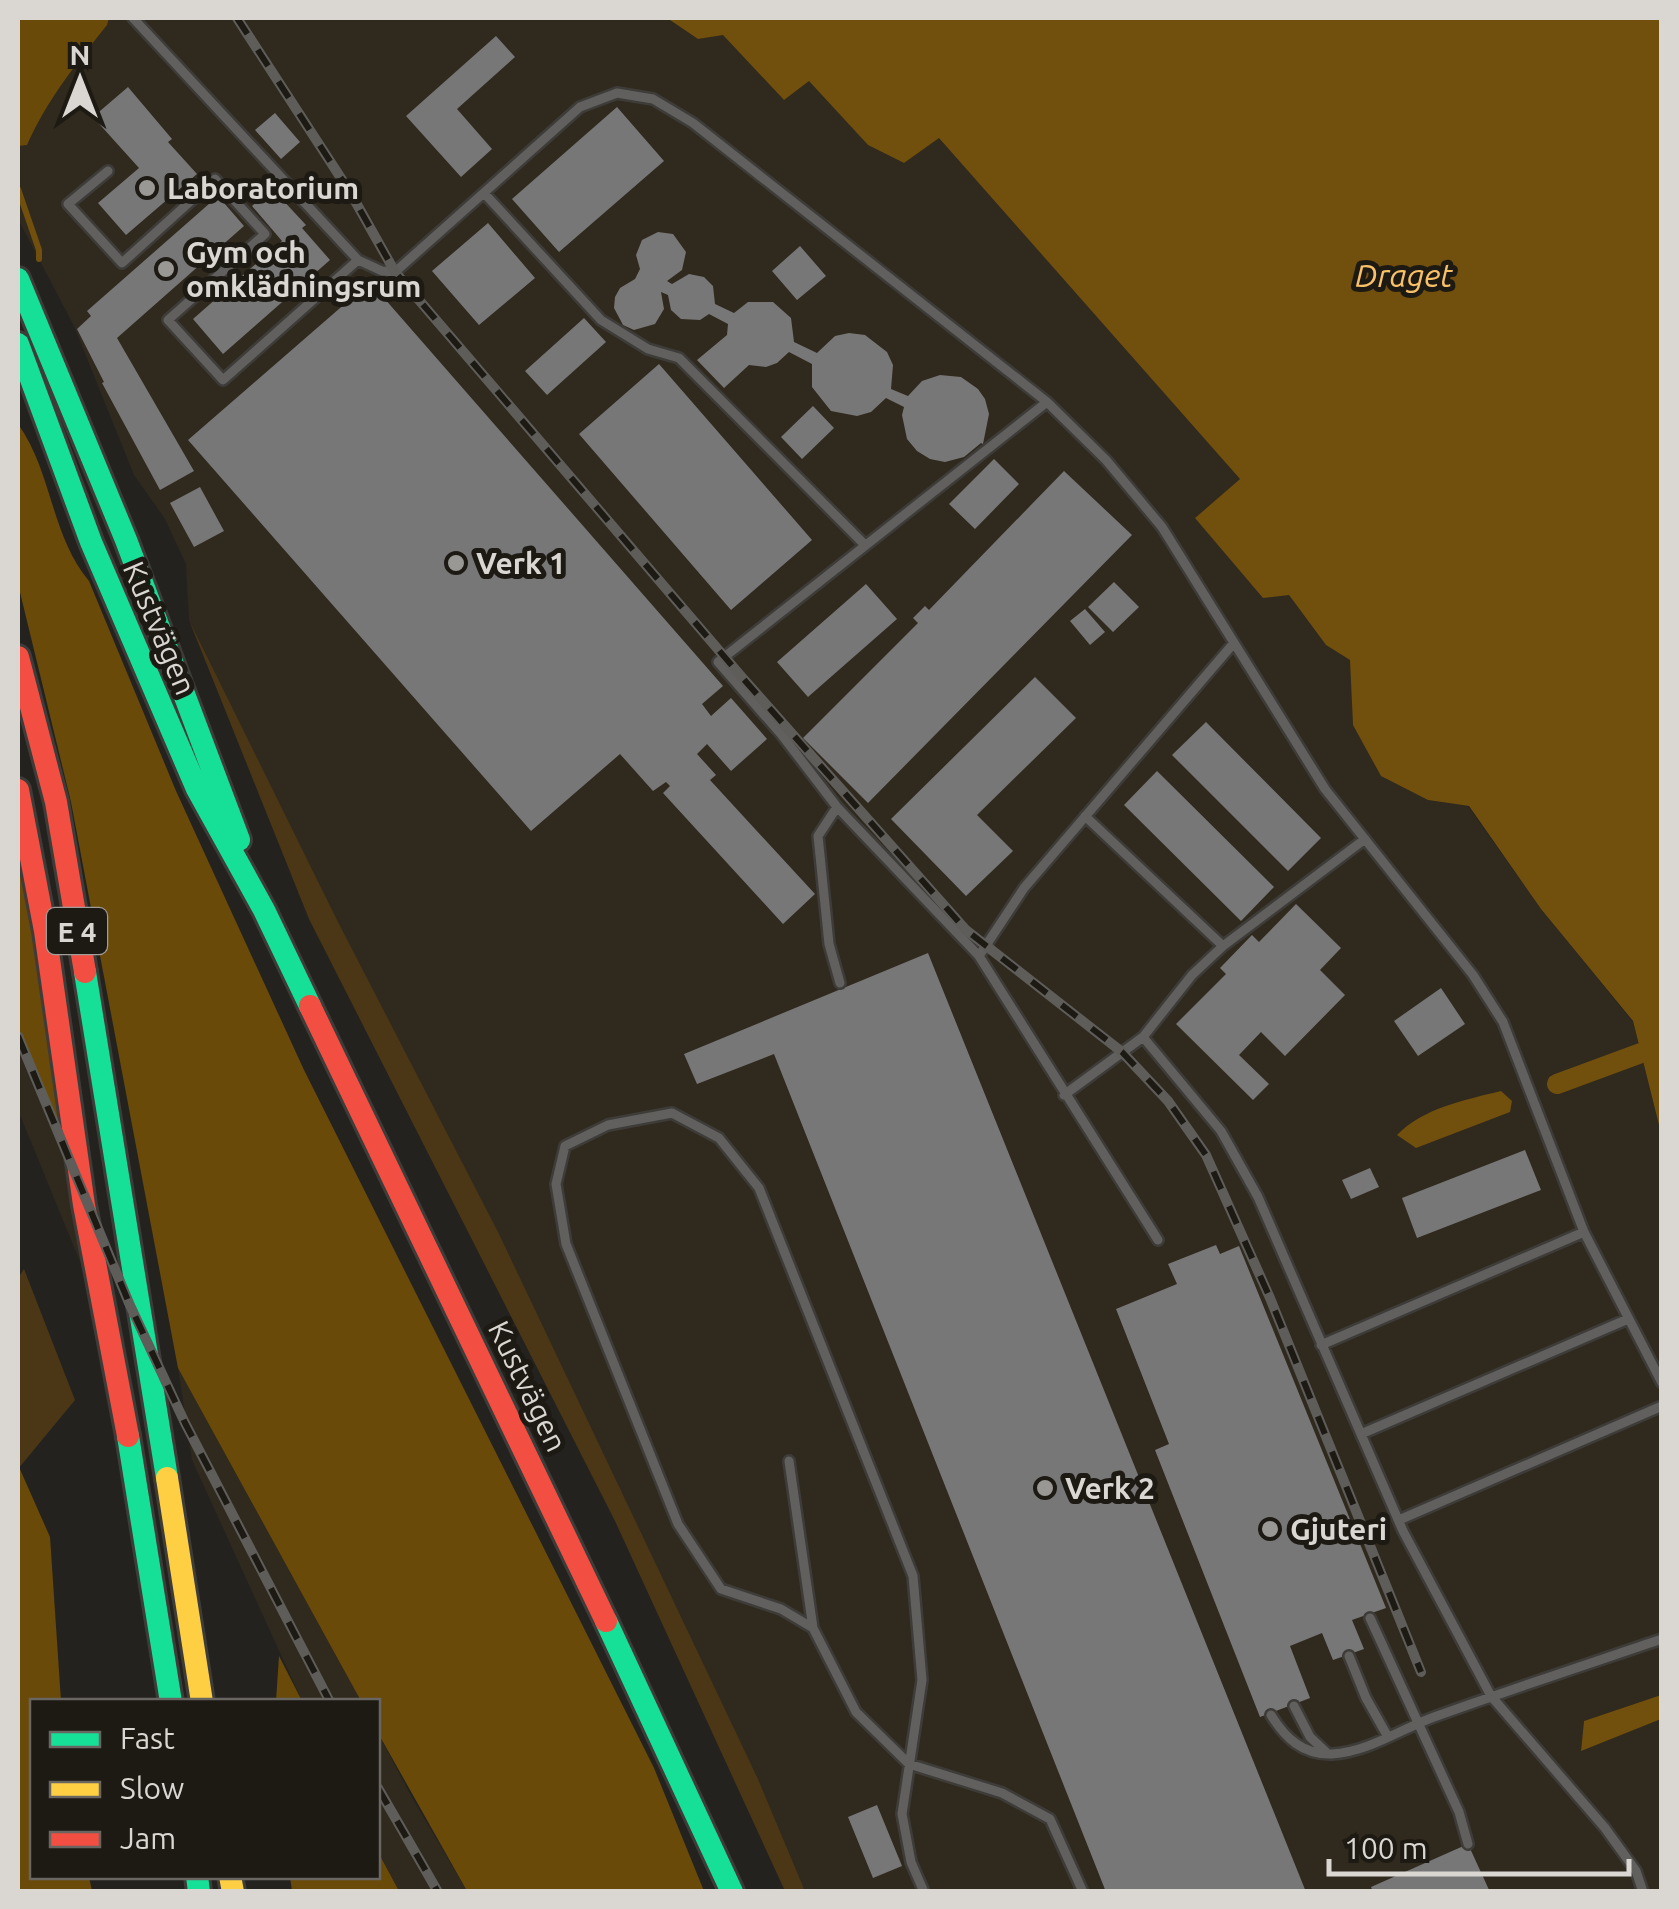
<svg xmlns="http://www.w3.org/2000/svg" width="1679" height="1909" viewBox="0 0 1679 1909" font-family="Ubuntu,sans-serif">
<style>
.built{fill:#30291e}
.green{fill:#4b3715}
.forest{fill:#6a4a08}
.water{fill:#714f0d}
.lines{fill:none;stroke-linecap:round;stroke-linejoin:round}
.stream{stroke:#714f0d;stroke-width:6}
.canal{stroke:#714f0d;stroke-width:20}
.building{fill:#787777}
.lane-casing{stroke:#3e3c39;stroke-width:14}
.fast-casing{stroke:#3e3c39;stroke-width:28}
.slow-casing{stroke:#3e3c39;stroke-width:28}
.jam-casing{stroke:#3e3c39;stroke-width:28}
.lane{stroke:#62605e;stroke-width:9}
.fast{stroke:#16e098;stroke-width:22}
.slow{stroke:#ffcf43;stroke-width:22}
.jam{stroke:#f24e42;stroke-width:22}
.rail-casing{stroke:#5e5d5a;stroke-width:10}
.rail{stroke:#1d1913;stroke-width:6;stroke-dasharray:19;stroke-linecap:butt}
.poi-dot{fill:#9a9894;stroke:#1d1913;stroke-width:4}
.labels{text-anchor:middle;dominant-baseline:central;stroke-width:10;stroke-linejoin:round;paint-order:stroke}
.shield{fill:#1d1913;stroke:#a19e99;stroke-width:2.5}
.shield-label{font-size:28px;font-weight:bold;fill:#dad7d3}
.poi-label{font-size:30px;font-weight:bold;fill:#dad7d3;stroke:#1d1913;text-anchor:start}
.street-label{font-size:30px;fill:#dad7d3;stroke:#1d1913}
.water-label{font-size:32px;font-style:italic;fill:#f8c167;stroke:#1d1913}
</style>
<rect width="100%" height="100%" fill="#24221f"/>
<path class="built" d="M18 18H667L698 39 723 34 783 99 809 80 868 145 904 163 939 137 1240 479 1196 517 1289 595 1326 645 1351 660 1353 725 1428 800 1468 806 1541 909 1633 1022 1661 1133V1695L1584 1721 1581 1750 1661 1719V1891H805L758 1779 189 620 186 564 165 519 134 475 74 326 19 221Z
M18 1035 69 1164 83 1269 18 1110Z
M178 1368 321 1627 361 1701H302L192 1460Z
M378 1733 410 1794 467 1891H399L378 1852Z"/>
<path class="green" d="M189 620 337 920 498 1232 758 1779 805 1891H785L615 1521 309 919Z
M24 1269 75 1400 18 1469V1278Z"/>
<path class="forest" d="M18 18H109L107 25C76 64 47 100 27 145L18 146Z
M18 424C52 471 51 536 89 581L176 791 304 1070 654 1768 704 1891H467L378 1733V1702L361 1701 178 1368 71 802 18 584Z
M18 843 69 1164 18 1035Z
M19 1467 50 1537 61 1701 32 1702V1876L89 1877 92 1891H18Z
M279 1656 302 1701H276Z
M378 1852 399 1891H292L290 1877 378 1876Z"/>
<path class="water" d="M667 18H1661V1133L1633 1021 1541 909 1469 806 1428 800 1381 776 1353 725 1350 660 1326 645 1289 595 1263 598 1195 518 1240 479 939 138 904 163 868 145 809 81 784 100 723 35 698 39Z
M1501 1091 1512 1101 1510 1112 1416 1148 1397 1135C1423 1108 1465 1100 1501 1091Z
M1661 1695V1719L1581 1751 1584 1721Z"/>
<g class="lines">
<path class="stream" d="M18 189 39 250V259"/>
<path class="canal" d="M1557 1084 1641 1053"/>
</g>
<path class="building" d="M496 36 515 57 457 109 492 149 461 177 406 116Z
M128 87 172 139 168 142 197 174 126 235 98 203 139 168 93 117Z
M617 107 664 161 559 252 512 199Z
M275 113 300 142 281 159 255 130Z
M265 195 271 201 279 196 306 225 302 228 330 260 223 354 193 319 282 241 252 206Z
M218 196 244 226 117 338 194 471 160 490 102 383 104 382 77 329 91 316 87 311Z
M488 223 535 278 479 325 432 271Z
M658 232 673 234 686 252 682 270 667 281 672 284 689 274 704 277 713 286 715 304 734 313 748 302H773L791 318 794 342 817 353 835 336 849 333 865 335 887 352 893 365 891 389 908 396 922 381 940 375 961 377 978 389 985 399 989 414 983 444 981 443 964 457 945 462 930 459 917 451 907 439 902 415 904 407 886 398 871 412 857 416 831 411 812 387V364L789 352 777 363 766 367 749 365 724 388 697 360 727 335 728 324 709 314 700 320 681 319 671 310 668 295 661 292 664 309 655 324 634 330 623 325 614 308 615 297 620 288 635 279 640 269 636 255 642 240Z
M800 246 826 276 797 300 772 271Z
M370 282 723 686 702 704 711 716 731 698 767 739 731 771 707 744 697 754 716 775 710 780 815 894 783 924 663 793 670 786 666 782 653 791 620 754 531 831 188 440Z
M584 318 606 342 547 395 525 371Z
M659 364 812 540 731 610 579 434Z
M813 406 834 428 802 459 781 437Z
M994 459 1019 484 975 529 949 504Z
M1064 471 1132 535 868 803 803 738 918 623 913 618 925 606 929 610Z
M200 487 224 531 194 547 170 503Z
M1114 582 1139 607 1113 632 1088 607Z
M866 584 897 619 808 697 777 662Z
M1085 609 1105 632 1090 645 1070 621Z
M1035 677 1076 718 977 815 1013 851 966 896 891 819Z
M1206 722 1321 838 1288 871 1172 755Z
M1157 771 1274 887 1241 921 1124 805Z
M1296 904 1341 948 1320 970 1345 995 1285 1056 1261 1032 1239 1055 1269 1084 1253 1100 1176 1024 1226 974 1220 968 1252 935 1259 942Z
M928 953 1306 1892H1106L774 1054 697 1084 684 1054Z
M1441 988 1465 1024 1418 1056 1394 1021Z
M1525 1150 1541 1190 1417 1238 1402 1198Z
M1370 1168 1379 1187 1351 1199 1342 1180Z
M1216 1245 1220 1254 1239 1246 1386 1608 1352 1620 1364 1649 1333 1660 1322 1633 1290 1646 1310 1698 1260 1717 1155 1450 1169 1444 1116 1309 1177 1284 1168 1264Z
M877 1805 902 1866 873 1878 848 1817Z
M1468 1844 1490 1892H1373L1371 1887Z"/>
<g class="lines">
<defs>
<path id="lane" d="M133 18 358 260 382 271 395 272 580 107 617 93 653 99 693 123 1047 402 1106 460 1162 527 1325 789 1473 975 1503 1022 1584 1232 1662 1383
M108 171 68 204 122 263 215 179 265 234 168 320 223 380 358 260
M484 193 601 320 648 349 679 358 864 544
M1047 402 718 662 781 734 837 807 979 956 1158 1240
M837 807 818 836 829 944 840 983
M1085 816 1223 946
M979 956 1024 888 1233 644
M1143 1037 1192 975 1223 946 1365 839
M1064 1095 1143 1037 1221 1131 1258 1197 1403 1531 1491 1696 1605 1828 1636 1871 1643 1892
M1321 1345 1584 1232
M1361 1434 1628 1319
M789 1461 813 1628
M1399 1520 1662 1406
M1370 1618 1459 1812 1468 1844
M1349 1656 1366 1698 1388 1737
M1294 1706 1310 1737 1326 1752
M1271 1715C1285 1738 1303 1755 1332 1754 1368 1752 1401 1729 1434 1717 1509 1690 1585 1665 1662 1639
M924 1892 911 1862 902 1814 922 1680 913 1576 759 1188 719 1138 672 1113 608 1125 565 1146 556 1184 566 1244 678 1524 721 1589 781 1609 813 1628 856 1712 909 1764 1002 1793 1050 1819 1083 1892"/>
<path id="fast" d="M18 279 126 540 239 840
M18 344 91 542 197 789 264 910 310 1006
M85 972 167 1478
M128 1436 171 1702
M606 1621 732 1892
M197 1876 199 1892"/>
<path id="slow" d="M167 1478 202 1702
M230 1876 233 1892"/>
<path id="jam" d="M18 657 56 802 85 972
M18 790 45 931 84 1205 128 1436
M310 1006 606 1621"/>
</defs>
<use href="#lane" class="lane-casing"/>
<use href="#fast" class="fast-casing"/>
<use href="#slow" class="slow-casing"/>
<use href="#jam" class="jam-casing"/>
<use href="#lane" class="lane"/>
<use href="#fast" class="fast"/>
<use href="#slow" class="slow"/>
<use href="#jam" class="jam"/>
<defs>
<path id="rail" d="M237 18 350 192 395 272 740 675 966 930 1122 1052 1168 1101 1206 1155 1270 1298 1421 1672
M18 1036 129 1303 185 1423 330 1702
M378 1788 438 1892"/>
</defs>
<use href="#rail" class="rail-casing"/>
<use href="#rail" class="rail"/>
</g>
<g class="poi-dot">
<circle cx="147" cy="188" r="10"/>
<circle cx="166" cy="269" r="10"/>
<circle cx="456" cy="563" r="10"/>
<circle cx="1045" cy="1488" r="10"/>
<circle cx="1270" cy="1529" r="10"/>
</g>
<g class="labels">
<rect class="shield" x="47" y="908" width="60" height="46" rx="8"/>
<g class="shield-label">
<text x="77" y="931">E 4</text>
</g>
<g class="poi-label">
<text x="167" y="188">Laboratorium</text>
<text x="186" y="252">Gym och<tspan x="186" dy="34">omklädningsrum</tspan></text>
<text x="476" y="563">Verk 1</text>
<text x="1065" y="1488">Verk 2</text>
<text x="1290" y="1529">Gjuteri</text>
</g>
<g class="street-label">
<text transform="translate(160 628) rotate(67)">Kustvägen</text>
<text transform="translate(528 1386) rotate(64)">Kustvägen</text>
</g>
<g class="water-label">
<text x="1404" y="275">Draget</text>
</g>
</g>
<rect width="1679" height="1909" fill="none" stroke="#dad7d3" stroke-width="40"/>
<rect x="30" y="1699" width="350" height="180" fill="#1d1913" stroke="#696560" stroke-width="2.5"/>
<rect x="50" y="1732" width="50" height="15" fill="#16e098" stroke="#696560" stroke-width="2.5"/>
<text x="120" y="1749" font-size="30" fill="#dad7d3">Fast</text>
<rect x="50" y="1782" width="50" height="15" fill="#ffcf43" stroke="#696560" stroke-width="2.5"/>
<text x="120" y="1799" font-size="30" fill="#dad7d3">Slow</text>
<rect x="50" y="1832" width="50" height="15" fill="#f24e42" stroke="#696560" stroke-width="2.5"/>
<text x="120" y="1849" font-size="30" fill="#dad7d3">Jam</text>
<g transform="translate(80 80)" stroke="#1d1913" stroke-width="8" paint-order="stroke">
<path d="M0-8L18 38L0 25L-18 38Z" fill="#dad7d3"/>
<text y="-15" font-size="28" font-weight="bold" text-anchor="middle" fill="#dad7d3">N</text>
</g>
<path d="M1329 1859v15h300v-15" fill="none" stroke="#dad7d3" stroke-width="5"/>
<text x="1344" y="1859" font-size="30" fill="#dad7d3" stroke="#1d1913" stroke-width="8" paint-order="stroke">100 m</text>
</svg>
